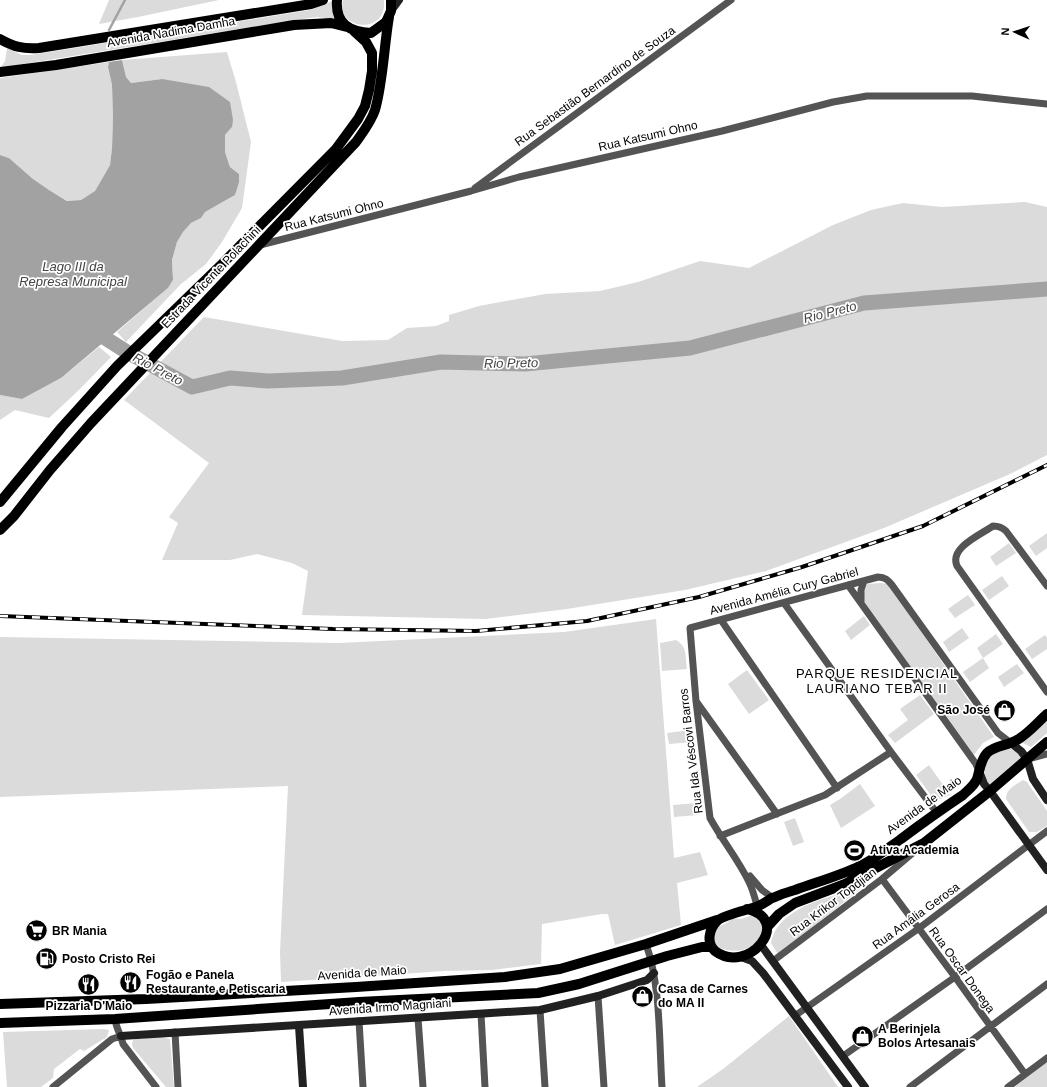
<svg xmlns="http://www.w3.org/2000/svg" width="1047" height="1087" viewBox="0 0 1047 1087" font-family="Arial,sans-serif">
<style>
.green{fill:#dbdbdb}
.water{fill:#a2a2a2}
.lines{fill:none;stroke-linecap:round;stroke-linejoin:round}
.stream{stroke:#a2a2a2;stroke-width:2.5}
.river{stroke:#a2a2a2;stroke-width:15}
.street{stroke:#545454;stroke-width:7}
.secondary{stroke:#212121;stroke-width:8}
.primary{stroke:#000;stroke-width:10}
.rail-casing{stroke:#000;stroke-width:4}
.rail{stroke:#fff;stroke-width:2.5;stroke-dasharray:8;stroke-linecap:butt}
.labels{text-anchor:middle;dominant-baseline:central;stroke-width:3.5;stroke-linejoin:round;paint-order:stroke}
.street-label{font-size:12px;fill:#000;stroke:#fff}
.poi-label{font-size:12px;font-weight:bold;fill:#000;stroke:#fff;text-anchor:start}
.water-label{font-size:13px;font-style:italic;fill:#434343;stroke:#fff}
.neighbourhood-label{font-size:13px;letter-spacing:1px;fill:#000;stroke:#fff}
</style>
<rect width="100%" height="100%" fill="#fff"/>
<path class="green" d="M109 0H219L138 17 99 24Z
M343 0H384C387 37 335 29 343 0Z
M332 1 333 15 335 19 317 17 289 21 5 67H1L5 61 7 48 22 55H31L310 10 322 6Z
M227 52 236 82 251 142 242 208 222 242 206 264 181 284 126 342 117 332 168 288 173 280 172 260 177 242 183 232 191 223 201 218 205 212 235 195 239 174 230 167 225 152V135L232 127 162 79 131 83 126 77 122 60Z
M109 62 108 67 112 85 113 118 112 148 110 165 95 191 81 200 68 201 49 190 33 179 9 158 0 155V78Z
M1025 202 1047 207V455L1010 474 884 528 766 571 685 590 567 609 485 619 302 615 308 571 292 563 257 554 230 560H162L178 523 169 517 209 463 124 400 204 317 342 341 388 340 407 328 436 326 449 321V315L479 306 545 294 600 291 638 282 700 261 749 268 833 225 871 210 903 203 942 207Z
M99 347 111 357 80 389 49 418 15 410 0 420V395L22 399 61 378Z
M1047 533V548L1036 556 1029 546Z
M1009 543 1016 553 996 566 990 557Z
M1002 576 1009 586 989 600 982 590Z
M881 583 888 584 994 737 983 743 973 756 862 598 867 584Z
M968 595 975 605 955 618 948 609Z
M864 616 870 625 851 640 845 631Z
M656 619 674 858 700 852 708 875 677 883 681 925 615 945 608 914H602L542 924 541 964 492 970 445 971 281 982 280 952 288 786 0 797V637L339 643 564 632Z
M962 628 969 638 949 652 943 642Z
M996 634 1003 644 983 658 977 648Z
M1045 635 1047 638V649L1032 659 1025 649Z
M676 640C688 647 685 657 687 669L662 671 660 643Z
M983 658 989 668 970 682 963 672Z
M1017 664 1024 673 1004 687 998 677Z
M747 670 769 700 749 714 728 684Z
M920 695 934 714 895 743 888 735 908 720 900 709Z
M1047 720V733L1031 747 1021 742Z
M691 730 692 742 669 744 667 733Z
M1008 748 1016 751 1023 757 991 787C980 775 985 767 991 754Z
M929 765 950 795 940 799 933 798 916 775Z
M1023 780 1027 782 1047 811V826L1037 832H1029L1006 799C1006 789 1015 785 1023 780Z
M860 784 875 806 841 828 830 805 840 799Z
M697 803 698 815 674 817 673 805Z
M795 818 804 842 793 846 784 822Z
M863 887 778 954 771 943C779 905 832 897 863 887Z
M753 915 762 920C762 924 763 929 762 933 757 953 727 955 713 944V931C718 925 727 925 732 918L741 919Z
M789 1016 838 1087H697L723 1069Z
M104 1029 109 1030 107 1037 84 1051 80 1049 54 1069 53 1078 41 1087H7L3 1032Z
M161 1037 170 1039 174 1087H166L133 1048 132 1044 133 1040 136 1039Z
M1047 1062V1087H1015Z"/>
<path class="water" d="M122 60 126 77 131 83 162 79 209 87 230 102 233 120 232 127 225 135V152L230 167 239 174V182L235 195 205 212 201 218 191 223 183 232 177 242 172 260 173 280 168 288 61 378 22 399 0 395V155L9 158 33 179 49 190 67 201 81 200 95 191 110 165 112 148 113 118 112 85 108 67 109 62Z"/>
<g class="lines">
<path class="stream" d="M109 30 125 0"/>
<path class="river" d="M91 329 127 352 192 387 230 378 268 381 342 378 441 362 525 364 690 348 864 303 1047 289"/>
<path class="street" d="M475 188 731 0
M260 245 471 191 519 177 722 131 833 102 867 96H972L1047 104
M848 585 976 764 979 771
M1047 586 1006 531C1002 527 999 526 993 526 980 535 949 548 957 566L1047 692
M861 602V590L864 581
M784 603 891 752 937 813
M721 620 837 788
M696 701 777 814
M1028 759 1047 754
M720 836 825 795 891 752
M750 876 762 890 773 898
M882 879 955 977 1025 1074
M757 906C755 898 753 890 749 882 738 859 722 840 710 818L696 701 690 628 878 577C885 577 888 580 892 585L998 733 1011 743
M646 944C661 986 659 1042 662 1087
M773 961 882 879 915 851
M598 996 604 1087
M540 1010 545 1087
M481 1014 485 1087
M796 1015 918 929 1047 831
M418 1018 423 1087
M115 1019C116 1028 121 1035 123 1044L156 1087
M359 1021 363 1087
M175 1032 178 1087
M843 1056 955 977 1047 909
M53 1087 112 1039 121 1036
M910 1087 1047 984
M1008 1087 1047 1058"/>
<path class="secondary" d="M391 11 399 0
M1011 743 1021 751 1027 759 1033 779 1047 800
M979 771 984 784 990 791 1047 870
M761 945 865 1087
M741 957 752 961 763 973 848 1087
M299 1026 303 1087
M121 1036 540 1010 598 996 647 980 654 973"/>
<path class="primary" d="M337 0C335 24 350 32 371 33L386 22 391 11V0
M0 39C14 47 23 49 39 48L311 4 323 0
M0 72 56 65 294 25 331 23 347 27
M0 502 62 427 117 366 222 264 336 149 358 119 365 106 369 90 372 71V53L366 42 354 31
M0 530 14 516 50 470 91 423 356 142C363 132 371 122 375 110 383 82 384 46 389 17
M747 909C794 920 748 976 715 951 706 943 709 929 717 921 723 915 747 910 756 907 762 905 767 901 772 898 780 895 787 892 795 890 817 882 839 876 860 866 875 859 888 848 901 839 921 824 942 809 963 795 968 790 974 786 977 779 980 770 980 761 987 753 995 745 1007 746 1017 740 1028 734 1038 722 1047 714
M768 926 779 914 795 903 845 884 924 843 990 791 1047 742
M0 1004 146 999 356 987 505 977 560 969 646 944 717 920
M0 1023 115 1019 359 1002 538 993 579 984 667 956 702 947H711"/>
<defs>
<path id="rail" d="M0 616 333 629 476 631 587 621 699 597 802 567 923 526 1047 465"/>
</defs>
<use href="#rail" class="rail-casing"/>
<use href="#rail" class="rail"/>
</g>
<defs>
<symbol id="shop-disc" viewBox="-11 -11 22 22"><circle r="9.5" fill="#000" stroke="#fff"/><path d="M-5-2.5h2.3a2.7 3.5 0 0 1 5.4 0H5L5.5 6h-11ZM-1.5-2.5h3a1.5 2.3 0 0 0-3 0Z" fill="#fff"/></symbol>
<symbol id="stadium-disc" viewBox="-11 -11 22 22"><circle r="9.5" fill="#000" stroke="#fff"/><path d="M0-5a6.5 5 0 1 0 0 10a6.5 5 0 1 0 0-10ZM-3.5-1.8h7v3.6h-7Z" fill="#fff"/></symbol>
<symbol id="supermarket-disc" viewBox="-11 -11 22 22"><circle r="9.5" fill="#000" stroke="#fff"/><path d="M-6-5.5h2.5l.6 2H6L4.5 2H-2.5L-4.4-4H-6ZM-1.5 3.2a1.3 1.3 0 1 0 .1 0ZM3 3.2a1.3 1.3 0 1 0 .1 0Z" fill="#fff"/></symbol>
<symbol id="fuel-disc" viewBox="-11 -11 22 22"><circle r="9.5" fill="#000" stroke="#fff"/><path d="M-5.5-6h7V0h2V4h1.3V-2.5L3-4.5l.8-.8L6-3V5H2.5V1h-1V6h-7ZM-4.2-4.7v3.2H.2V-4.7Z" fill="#fff"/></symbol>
<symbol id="restaurant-disc" viewBox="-11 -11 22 22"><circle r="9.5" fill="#000" stroke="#fff"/><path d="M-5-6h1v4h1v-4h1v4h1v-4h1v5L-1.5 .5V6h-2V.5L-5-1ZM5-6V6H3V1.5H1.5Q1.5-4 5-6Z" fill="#fff"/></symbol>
</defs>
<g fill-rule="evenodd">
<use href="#shop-disc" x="992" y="698" width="25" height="25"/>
<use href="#stadium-disc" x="842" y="838" width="25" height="25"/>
<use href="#supermarket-disc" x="24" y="918" width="25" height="25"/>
<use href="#fuel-disc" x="34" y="946" width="25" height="25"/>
<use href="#restaurant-disc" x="118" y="970" width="25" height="25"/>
<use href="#restaurant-disc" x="76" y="972" width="25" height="25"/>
<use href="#shop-disc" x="630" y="984" width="25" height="25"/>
<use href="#shop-disc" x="850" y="1024" width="25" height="25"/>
</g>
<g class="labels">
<g class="street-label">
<text transform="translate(171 32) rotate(-10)">Avenida Nadima Damha</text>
<text transform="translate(595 86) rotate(-36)">Rua Sebastião Bernardino de Souza</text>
<text transform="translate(648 136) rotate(-13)">Rua Katsumi Ohno</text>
<text transform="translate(334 215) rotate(-14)">Rua Katsumi Ohno</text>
<text transform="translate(211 277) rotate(-46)">Estrada Vicente Polachini</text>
<text transform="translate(784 591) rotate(-15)">Avenida Amélia Cury Gabriel</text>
<text transform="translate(691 751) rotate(-97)">Rua Ida Véscovi Barros</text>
<text transform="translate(924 805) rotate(-36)">Avenida de Maio</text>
<text transform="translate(833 902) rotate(-37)">Rua Krikor Topdjian</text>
<text transform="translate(916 916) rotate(-36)">Rua Amália Gerosa</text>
<text transform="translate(962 970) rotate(54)">Rua Oscar Donega</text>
<text transform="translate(362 973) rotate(-4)">Avenida de Maio</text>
<text transform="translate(390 1007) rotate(-4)">Avenida Irmo Magniani</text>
</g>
<g class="poi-label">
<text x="990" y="710" text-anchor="end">São José</text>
<text x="870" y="850">Ativa Academia</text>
<text x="52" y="931">BR Mania</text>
<text x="62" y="959">Posto Cristo Rei</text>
<text x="146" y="975">Fogão e Panela<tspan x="146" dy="14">Restaurante e Petiscaria</tspan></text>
<text x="658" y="989">Casa de Carnes<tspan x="658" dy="14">do MA II</tspan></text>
<text x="89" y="1006" text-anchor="middle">Pizzaria D'Maio</text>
<text x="878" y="1029">A Berinjela<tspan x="878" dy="14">Bolos Artesanais</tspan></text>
</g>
<g class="water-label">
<text x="73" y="266">Lago III da<tspan x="73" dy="15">Represa Municipal</tspan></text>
<text transform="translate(830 312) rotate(-14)">Rio Preto</text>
<text transform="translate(511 363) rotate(-1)">Rio Preto</text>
<text transform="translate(158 369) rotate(28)">Rio Preto</text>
</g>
<g class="neighbourhood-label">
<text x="877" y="673">PARQUE RESIDENCIAL<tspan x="877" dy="15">LAURIANO TEBAR II</tspan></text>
</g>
</g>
<g transform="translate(1015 32) rotate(273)" stroke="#ffffff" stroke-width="3" paint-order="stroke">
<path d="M0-3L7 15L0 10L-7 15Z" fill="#000000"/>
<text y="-6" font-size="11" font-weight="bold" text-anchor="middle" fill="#000000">N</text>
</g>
</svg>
